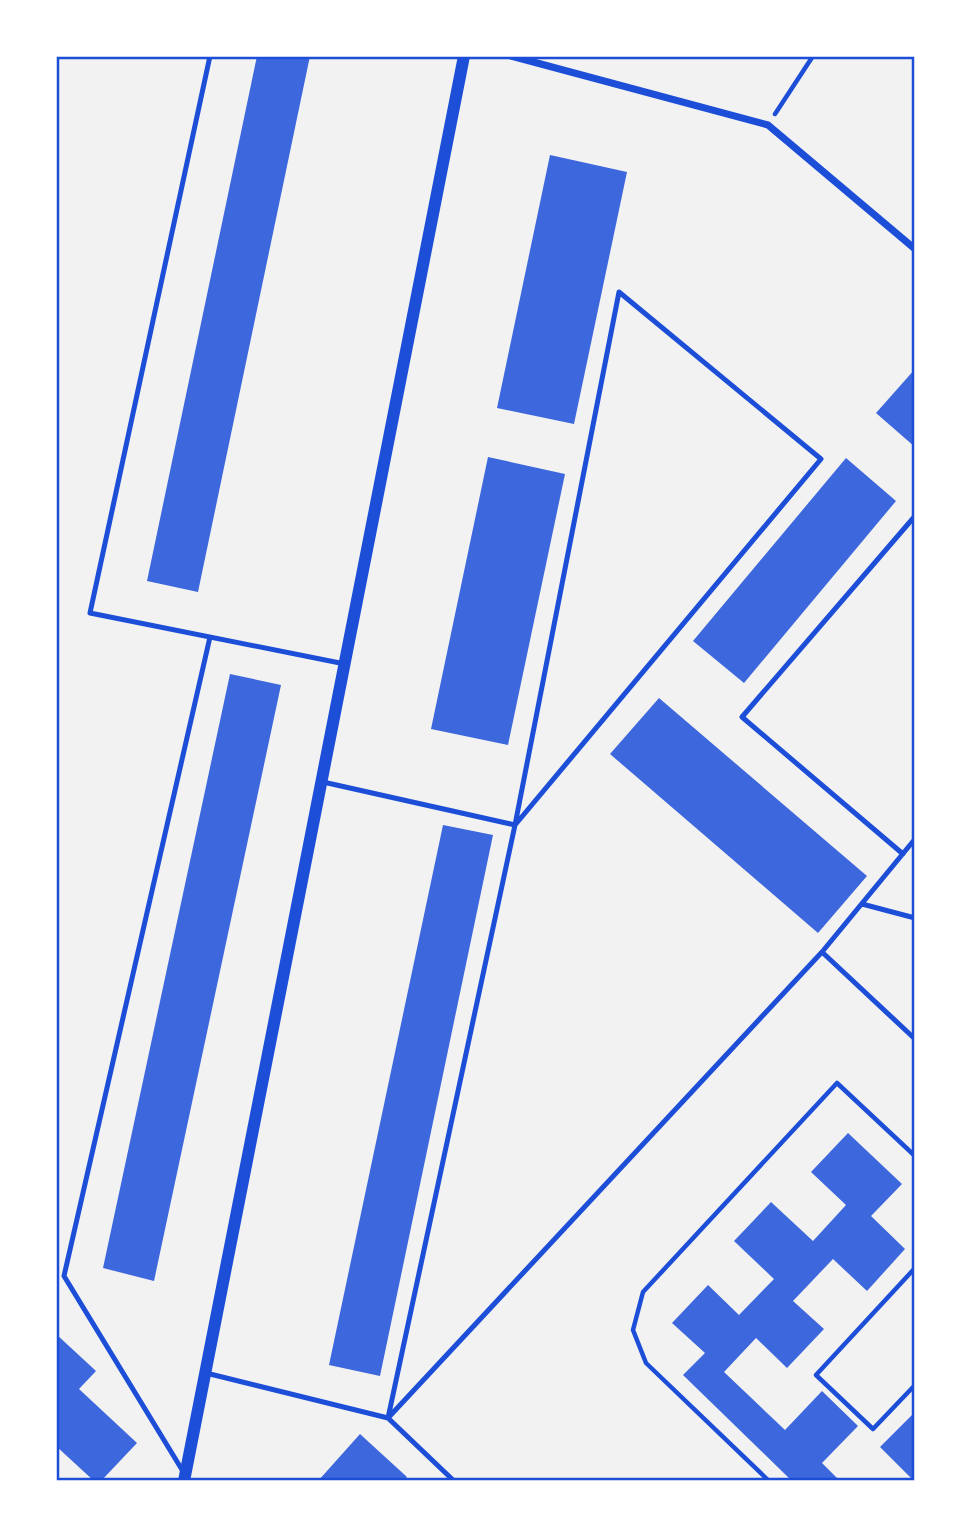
<svg xmlns="http://www.w3.org/2000/svg" width="971" height="1537" viewBox="0 0 971 1537" font-family="Barlow,sans-serif">
<style>
.building{fill:#3d67dc}
.lines{fill:none;stroke-linecap:round;stroke-linejoin:round}
.path{stroke:#1d4ed8;stroke-width:4.5}
.service{stroke:#1d4ed8;stroke-width:5}
.minor{stroke:#1d4ed8;stroke-width:7}
.tertiary{stroke:#1d4ed8;stroke-width:12}
.neatline{fill:none;stroke:#1d4ed8;stroke-width:2.5}
</style>
<rect width="100%" height="100%" fill="#f2f2f2"/>
<path class="building" d="M257 56H310L198 592 147 581Z
M550 155 627 172 574 424 497 408Z
M915 369V447L876 413Z
M488 457 565 474 508 745 431 729Z
M846 458 896 501 744 683 693 641Z
M230 674 281 685 154 1281 103 1268Z
M659 698 867 876 818 933 610 754Z
M443 825 493 835 380 1376 329 1365Z
M848 1133 902 1184 871 1216 905 1249 867 1291 833 1259 793 1301 824 1329 787 1368 756 1338 724 1372 785 1430 822 1391 858 1426 822 1463 840 1481H792L683 1375 705 1353 672 1323 708 1285 739 1315 774 1279 734 1241 771 1202 813 1241 846 1205 811 1172Z
M56 1334 96 1371 79 1389 137 1443 101 1481H94L56 1446Z
M915 1412V1481H914L880 1447Z
M360 1434 407 1477 403 1481H318Z"/>
<g class="lines">
<path class="path" d="M775 114 813 56
M915 1268 816 1375 873 1429 915 1385
M769 1481 646 1363 633 1330 643 1292 837 1083 915 1156"/>
<path class="service" d="M210 56 90 613 345 664
M323 782 515 825
M903 854 742 717 915 516
M862 904 915 918
M822 952 915 1039
M206 1373 388 1418 822 952 915 839
M184 1473 64 1276 210 637
M454 1481 388 1418 515 825 619 292 821 459 515 825"/>
<path class="minor" d="M511 56 768 125 915 249"/>
<path class="tertiary" d="M184 1481 464 56"/>
</g>
<rect width="971" height="1537" fill="none" stroke="#ffffff" stroke-width="116"/>
<rect x="58" y="58" width="855" height="1421" class="neatline"/>
</svg>
